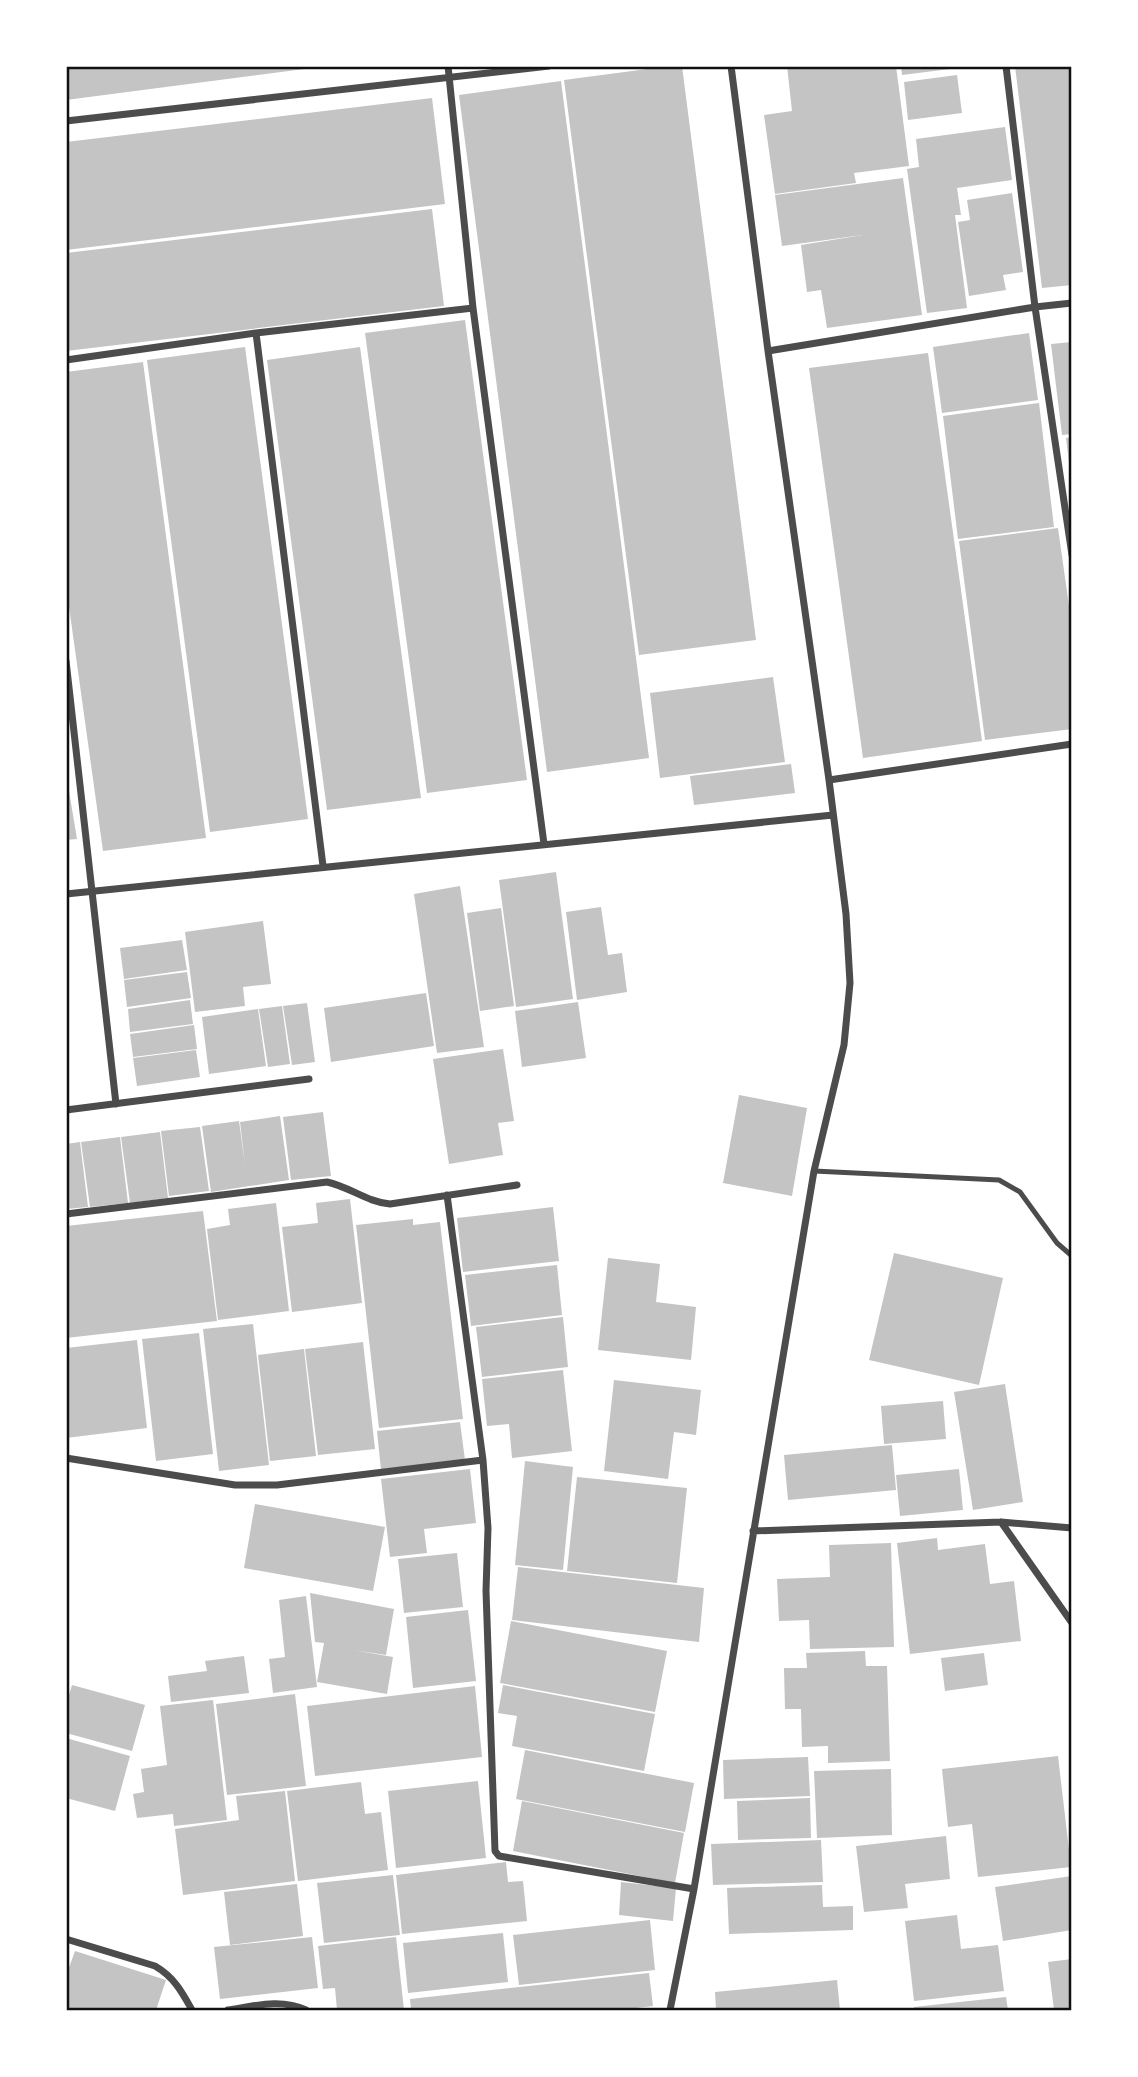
<svg xmlns="http://www.w3.org/2000/svg" width="1138" height="2077" viewBox="0 0 1138 2077" font-family="'Varela Round',sans-serif">
<style>
.building{fill:#c4c4c4}
.lines{fill:none;stroke-linecap:round;stroke-linejoin:round}
.service{stroke:#4c4c4c;stroke-width:5}
.minor{stroke:#4c4c4c;stroke-width:7}
.neatline{fill:none;stroke:#111;stroke-width:2.5}
</style>
<rect width="100%" height="100%" fill="#fff"/>
<path class="building" d="M66 66H312V68L66 100Z
M670 66H682L756 640 639 655 564 80Z
M787 66H896L909 166 854 173 856 183 775 194 764 115 792 111Z
M901 66H958V68L902 75Z
M1015 66H1072V285L1042 288Z
M957 75 962 113 908 120 904 82Z
M561 81 649 758 547 772 459 95Z
M432 98 445 204 66 250V142Z
M1005 127 1012 180 957 188 961 215H955L967 308 927 313 907 169 919 167 916 139Z
M903 178 922 315 827 328 821 290 807 292 801 245 863 235 782 246 775 195Z
M1012 193 1023 272 1003 275 1006 290 969 296 958 222 970 220 967 200Z
M432 209 444 306 66 351V253Z
M465 320 527 780 427 793 365 333Z
M1029 333 1038 400 942 413 933 347Z
M1072 342V434L1062 435 1051 344Z
M245 347 308 819 210 832 147 360Z
M360 347 421 798 327 810 267 360Z
M928 353 982 741 863 758 809 368Z
M143 362 206 838 103 851 66 585V372Z
M1039 403 1054 527 958 539 943 416Z
M1072 437V470H1070L1066 438Z
M1058 528 1072 627V729L985 740 959 541Z
M773 677 785 762 660 778 650 693Z
M791 764 795 793 694 805 690 776Z
M66 773 77 839 66 840Z
M556 872 573 999 516 1007 499 880Z
M460 886 484 1047 437 1053 414 894Z
M601 907 608 955 622 953 627 992 577 1000 566 912Z
M501 908 514 1006 480 1011 467 913Z
M263 921 271 984 243 987 245 1006 195 1012 185 932Z
M182 940 187 970 124 979 120 948Z
M187 972 191 998 127 1007 124 980Z
M426 993 434 1046 331 1062 324 1008Z
M190 1000 193 1024 130 1032 128 1009Z
M578 1002 586 1058 522 1067 515 1011Z
M307 1003 315 1062 292 1065 283 1006Z
M282 1006 290 1064 268 1067 259 1009Z
M258 1009 266 1066 209 1074 202 1017Z
M194 1025 197 1049 133 1057 130 1034Z
M503 1049 514 1121 498 1123 503 1155 449 1164 433 1059Z
M196 1050 200 1077 137 1086 133 1058Z
M739 1095 807 1108 792 1196 723 1183Z
M323 1112 331 1176 291 1180 283 1117Z
M280 1116 289 1180 211 1192 202 1126 239 1121 245 1165 240 1122Z
M200 1127 209 1191 169 1196 161 1131Z
M160 1132 168 1198 130 1203 121 1137Z
M120 1137 128 1203 90 1207 81 1142Z
M80 1142 88 1207 66 1209V1144Z
M350 1199 362 1303 292 1312 282 1227 318 1223 316 1203Z
M276 1203 289 1311 218 1320 207 1229 230 1225 228 1209Z
M553 1207 559 1261 463 1272 457 1218Z
M203 1211 217 1321 66 1338V1226Z
M413 1219V1225L440 1222 463 1419 379 1428 356 1225Z
M894 1253 1003 1278 979 1385 869 1360Z
M608 1258 660 1264 656 1302 696 1307 691 1360 598 1350Z
M557 1265 562 1315 471 1326 465 1275Z
M563 1317 568 1367 482 1377 476 1327Z
M253 1324 269 1465 219 1471 203 1329Z
M199 1333 213 1454 156 1461 142 1339Z
M137 1340 147 1428 66 1438V1348Z
M363 1342 375 1449 318 1455 305 1349Z
M304 1349 316 1456 270 1461 258 1355Z
M563 1370 572 1451 512 1458 509 1424 487 1426 482 1379Z
M614 1380 701 1390 696 1435 674 1432 668 1479 604 1471Z
M1005 1384 1023 1502 973 1510 954 1392Z
M943 1401 946 1439 884 1444 881 1406Z
M460 1422 465 1460 381 1470 377 1431Z
M892 1445 896 1490 788 1500 784 1455Z
M525 1461 573 1467 563 1570 515 1565Z
M470 1469 476 1523 424 1529 427 1553 390 1557 381 1479Z
M959 1469 963 1510 900 1516 896 1475Z
M577 1477 687 1488 677 1583 567 1571Z
M255 1504 385 1527 373 1591 244 1568Z
M937 1538 938 1550 985 1544 990 1584 1014 1581 1021 1641 910 1654 897 1543Z
M891 1543 894 1647 810 1649 809 1620 779 1621 777 1579 830 1577 829 1545Z
M457 1553 463 1607 404 1613 398 1559Z
M518 1567 704 1588 699 1642 512 1620Z
M310 1593 394 1609 386 1655 353 1650 393 1657 387 1694 317 1682 324 1643 315 1642Z
M306 1596 317 1687 273 1693 269 1659 285 1657 279 1600Z
M468 1610 476 1681 413 1688 406 1617Z
M511 1621 667 1651 655 1712 500 1683Z
M865 1651 866 1666H887L890 1761 828 1763V1746L802 1747 801 1709H785L784 1668H807L806 1653Z
M984 1653 988 1685 945 1691 941 1658Z
M244 1656 249 1693 171 1702 168 1676 207 1671 205 1661Z
M72 1685 145 1705 132 1751 66 1733V1705Z
M503 1685 655 1714 644 1771 512 1746 517 1716 498 1713Z
M475 1686 482 1757 315 1776 307 1706Z
M295 1694 306 1786 227 1795 216 1704Z
M213 1700 227 1820 174 1826 173 1814 137 1818 133 1794 144 1792 141 1769 167 1765 160 1706Z
M66 1738 130 1756 115 1811 66 1798Z
M525 1750 694 1783 685 1832 516 1799Z
M1058 1756 1071 1867 978 1877 972 1824 948 1827 942 1769Z
M808 1757 810 1796 724 1799 723 1760Z
M891 1769 892 1835 817 1838 814 1771Z
M478 1781 486 1858 396 1868 388 1791Z
M361 1782 365 1814 381 1812 388 1870 298 1881 287 1791Z
M285 1791 295 1881 183 1895 175 1829 239 1820 236 1796Z
M810 1798 811 1838 738 1840 737 1801Z
M522 1801 684 1833 675 1883 513 1851Z
M946 1836 950 1879 905 1884 908 1908 864 1912 856 1846Z
M821 1840 823 1882 713 1885 711 1844Z
M506 1862 508 1882 523 1881 527 1921 402 1934 396 1875Z
M393 1875 400 1935 324 1943 317 1883Z
M1072 1876V1930L1003 1941 995 1887Z
M621 1882 676 1888 673 1921 619 1915Z
M297 1884 303 1936 230 1945 224 1892Z
M822 1885 823 1907 853 1906V1930L729 1934 727 1888Z
M957 1915 961 1949 998 1945 1004 1991 914 2001 905 1921Z
M650 1920 655 1970 519 1985 513 1935Z
M503 1933 508 1982 408 1993 403 1943Z
M312 1937 318 1988 220 1999 214 1947Z
M396 1937 404 2010H337L335 1988 323 1989 318 1946Z
M75 1951 166 1980 156 2010H66V1976Z
M1072 1959V2010H1054L1048 1962Z
M649 1973 653 2006 627 2009V2010H411L410 1999Z
M837 1980 840 2010H716L715 1992Z
M1006 1997 1008 2010H914V2007Z"/>
<g class="lines">
<path class="service" d="M814 1171 999 1180 1020 1192 1057 1243 1072 1256"/>
<path class="minor" d="M448 66 473 308 544 844
M1006 66 1035 307 1072 555
M66 121 549 66
M256 333 323 866
M768 351 1035 307 1072 303
M66 360 256 333 473 308
M66 661 116 1104
M829 780 1072 744
M66 894 833 815
M66 1110 309 1079
M447 1195 483 1460 488 1528 486 1591 495 1851 499 1856 694 1889
M66 1214 327 1182C350 1187 367 1202 390 1204L517 1185
M66 1458 235 1485H277L483 1460
M1001 1522 1072 1623
M753 1531 1001 1522 1072 1528
M66 1939 155 1966C174 1977 182 1992 192 2010
M228 2010C254 2006 281 1998 306 2010
M670 2010 694 1889 814 1171 844 1045 850 983 846 914 829 780 768 351 731 66"/>
</g>
<rect width="1138" height="2077" fill="none" stroke="#ffffff" stroke-width="136"/>
<rect x="68" y="68" width="1002" height="1941" class="neatline"/>
</svg>
